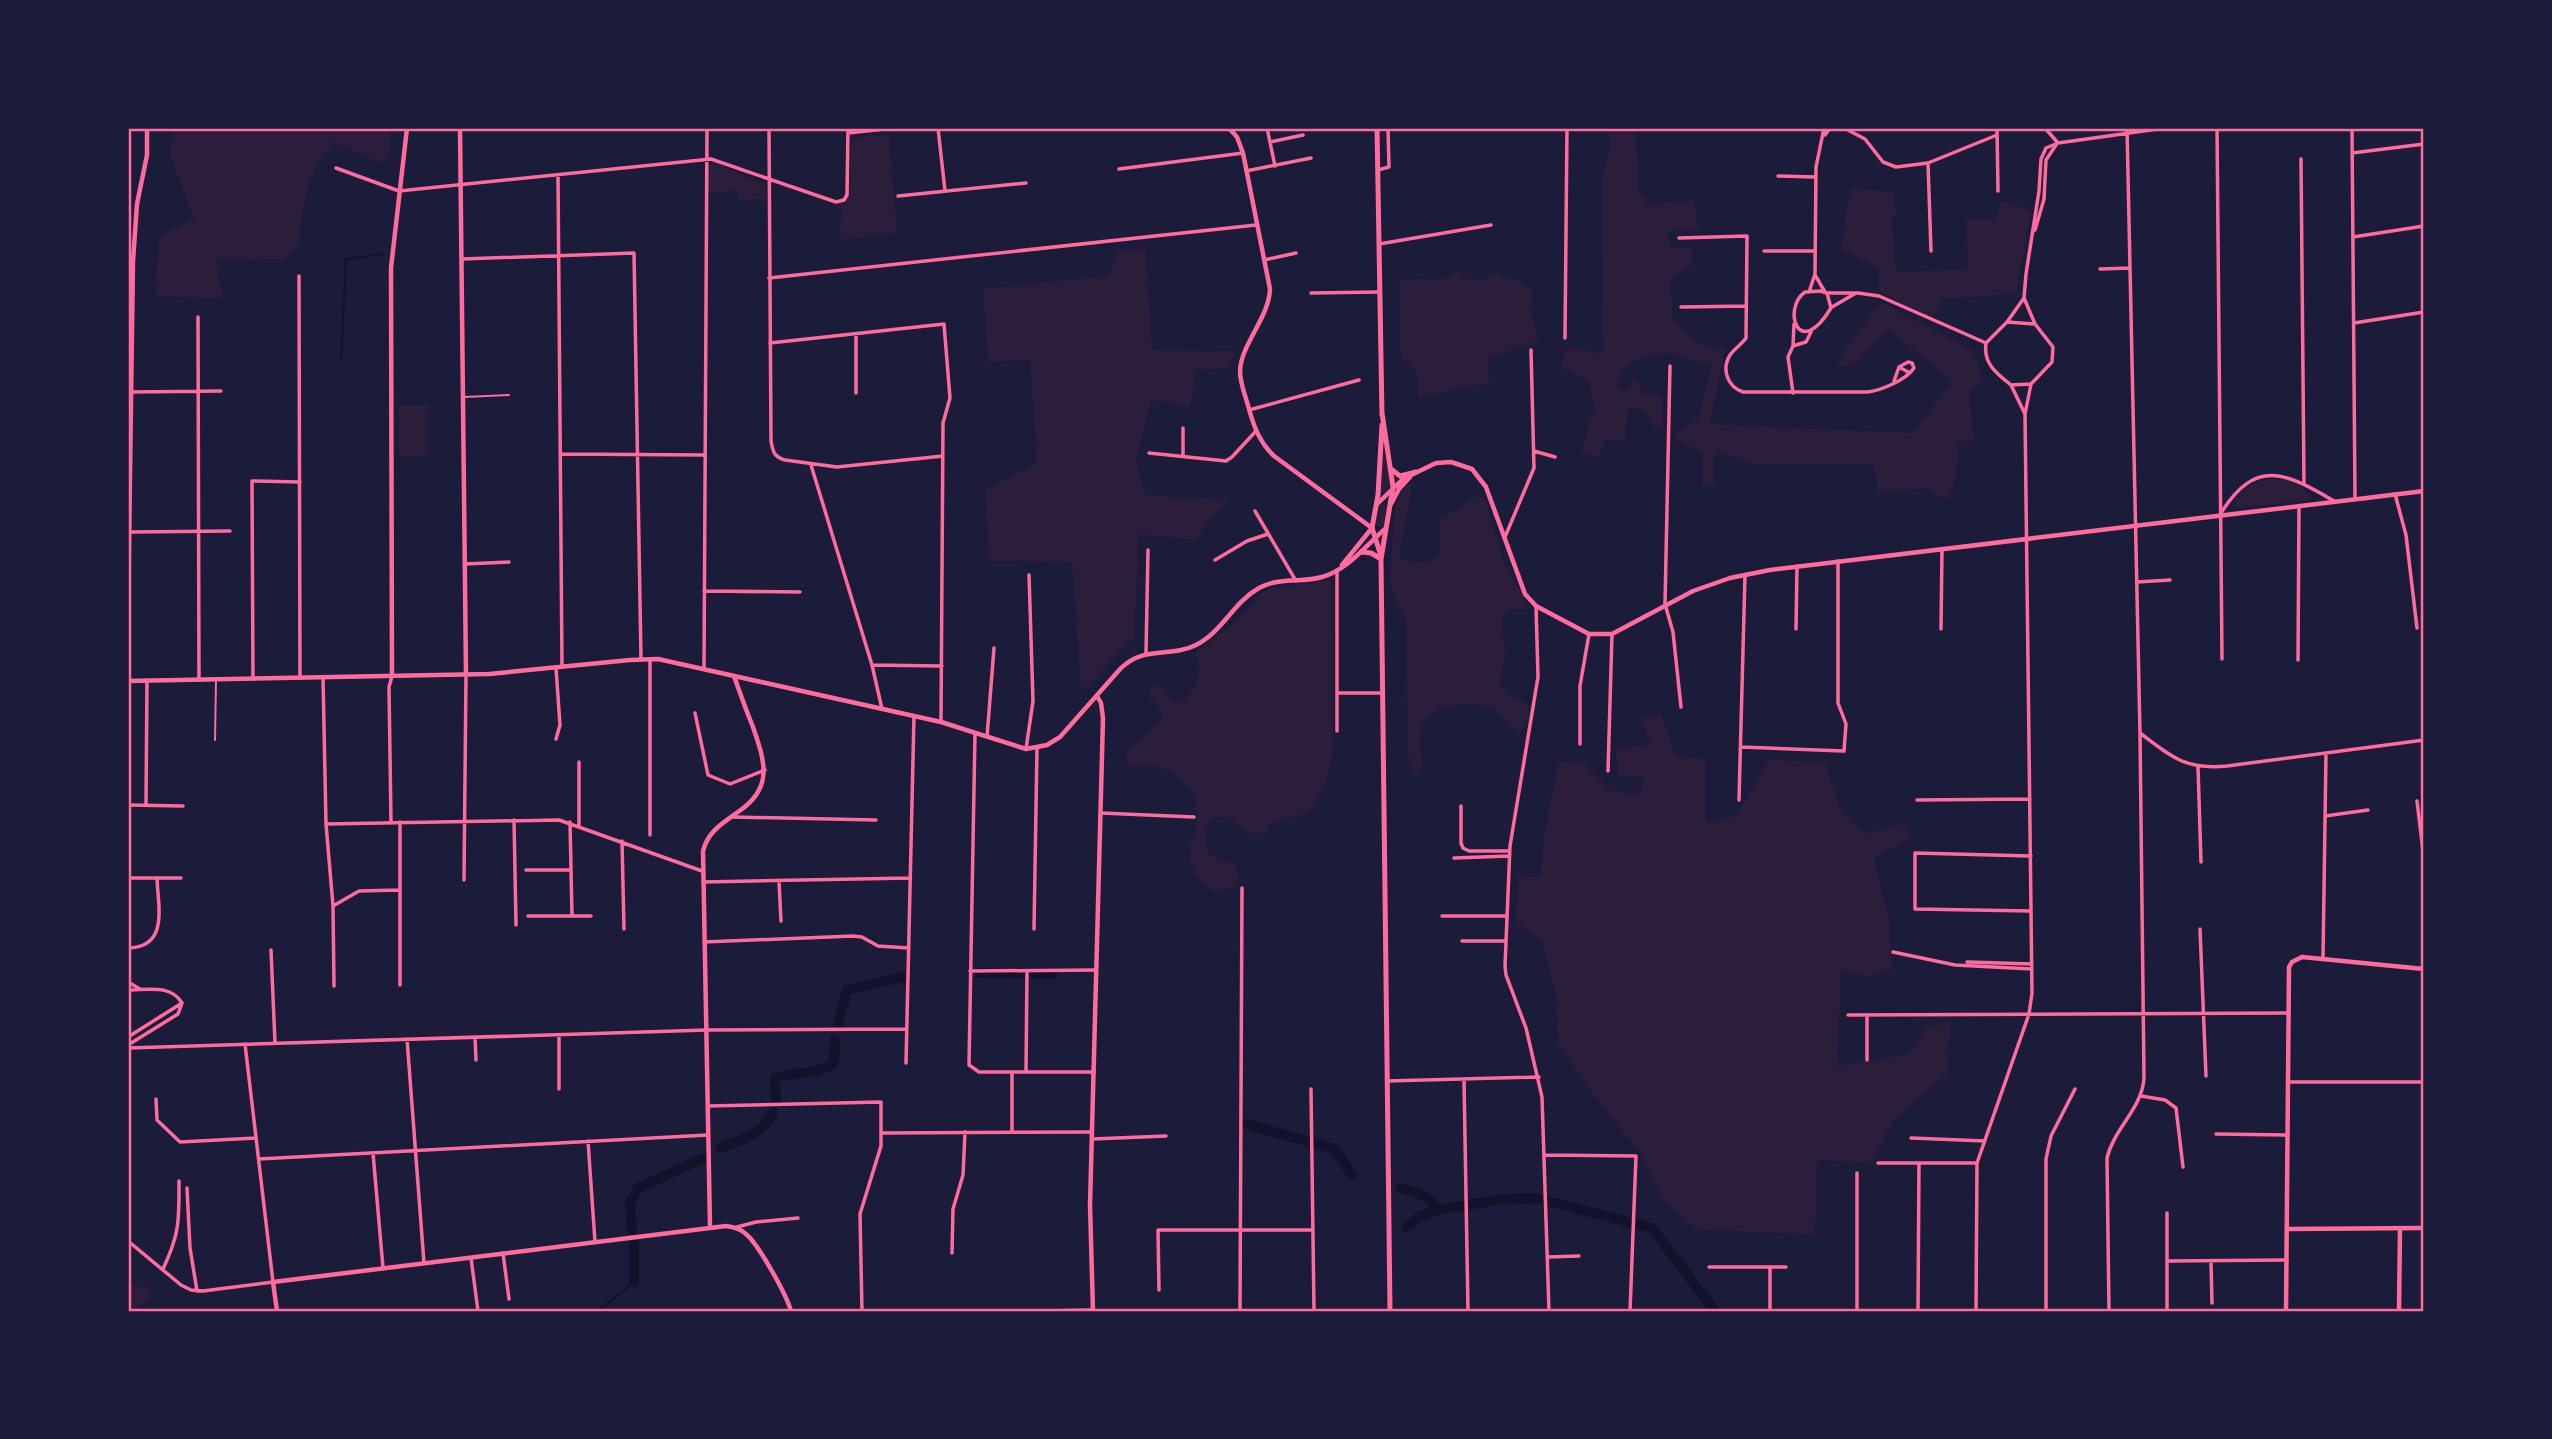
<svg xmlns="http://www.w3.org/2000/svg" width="2552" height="1439" viewBox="0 0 2552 1439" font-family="'Alegreya Sans',sans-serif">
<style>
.green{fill:#2a1e3b}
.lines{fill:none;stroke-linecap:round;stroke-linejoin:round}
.stream{stroke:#12122b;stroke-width:2}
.river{stroke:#12122b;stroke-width:10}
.service{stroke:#ff6b9d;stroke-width:2}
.minor{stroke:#ff6b9d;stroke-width:3.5}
.tertiary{stroke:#ff6b9d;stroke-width:4.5}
.secondary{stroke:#ff6b9d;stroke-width:4.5}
.primary{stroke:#ff6b9d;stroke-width:5}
.neatline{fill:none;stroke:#ff6b9d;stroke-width:2.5}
</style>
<rect width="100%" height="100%" fill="#1b1b3a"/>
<path class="green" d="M173 128H390V150L381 163 333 142 316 165 302 209 300 243 284 259 234 261 215 258 223 299 155 296 159 237 194 219 170 155Z
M1609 128H1634L1639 168 1638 193 1644 196 1647 204 1694 201 1698 230 1668 231 1671 247 1691 248 1693 264 1670 279 1673 320 1700 344 1725 350 1710 424 1911 433 1954 382 1888 329 1856 364 1837 366 1843 354 1880 302 1973 350 1983 379 1969 393 1974 439 1959 442 1955 482 1948 501 1927 488 1879 493 1873 464H1755L1720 453 1713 457V486H1702V453L1677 439 1676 432 1697 420 1712 365 1668 354 1633 360 1615 383 1624 391 1629 387 1633 376 1638 380 1641 393 1662 396 1663 428 1654 427 1641 409 1628 408 1625 441 1606 439 1598 458 1582 453 1594 408 1588 380 1560 367 1568 347 1603 354 1602 175 1609 154Z
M889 135 897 233 840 240 841 204 848 198 850 190 851 143 860 137Z
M713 162 766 185V199L739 200 738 191 708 193V166Z
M1850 188 1894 192 1896 215 1892 218 1896 272 1968 269 1966 219H1995L2001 200 2031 211 2016 294 1942 299 1933 318 1879 292V268L1841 248Z
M1146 249 1152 350 1237 351 1227 368 1196 370 1190 407 1151 400 1136 459 1145 495 1228 500 1194 540 1139 534 1134 637 1081 693 1072 562 988 561 986 489 1037 463 1030 360 988 362 983 289 1109 276 1118 250Z
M1457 270 1467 279 1485 280 1489 274 1500 272 1502 277H1510L1533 289 1532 315 1539 341 1488 358 1489 383 1453 389 1418 399 1417 372 1403 359 1400 352V281C1422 273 1435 289 1457 270Z
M399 405H428V456H399Z
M1382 430 1391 486 1382 495 1381 494Z
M2271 479C2287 480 2305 484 2313 500L2234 508C2236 489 2254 482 2271 479Z
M1411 483C1414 504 1396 544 1401 558 1409 562 1415 563 1423 562 1448 562 1437 534 1440 517L1457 510 1470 498 1479 496 1486 502 1503 561 1526 601 1528 609H1512L1504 613C1499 626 1506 643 1505 657 1505 668 1496 679 1503 690 1507 698 1520 699 1527 703 1529 713 1530 726 1519 731 1510 725 1503 714 1493 709 1474 700 1431 703 1423 725 1418 737 1422 752 1422 764V768L1415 772 1409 761 1408 749 1406 621 1393 592 1390 579 1395 507 1405 485Z
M1384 503 1388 506 1385 525 1379 527 1375 523 1380 506Z
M1332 580 1333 755 1325 783 1311 809 1304 814 1270 823 1267 831C1241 842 1238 811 1212 818 1204 829 1205 842 1209 854L1217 859 1234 863 1239 874 1234 886 1215 892C1205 885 1194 876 1191 864 1187 850 1194 834 1197 821 1203 794 1179 771 1154 766 1145 764 1137 768 1128 766L1125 757 1129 749 1163 720 1161 709 1148 696 1151 687 1160 685C1164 689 1166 695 1170 698 1184 710 1198 686 1199 674 1200 667 1197 659 1196 652L1232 625 1263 592 1271 588Z
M1661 714 1675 756 1706 759V821L1736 816 1769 760 1825 762 1841 812 1864 834 1904 824 1912 837 1874 858 1889 921 1892 969 1869 976 1841 972 1837 1066 1909 1054 1928 1027 1950 1023 1947 1074 1895 1118 1871 1163 1817 1160 1815 1235 1697 1229 1661 1197 1641 1154 1593 1094 1558 1043 1555 989 1541 940 1516 921 1518 876 1540 877 1544 837 1558 763 1582 761 1611 791 1641 795 1644 777 1618 776 1616 749 1651 745 1640 718Z
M128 1283 151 1290 150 1297 133 1311H128Z"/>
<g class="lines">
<path class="stream" d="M341 362 346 259 383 254
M598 1311 634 1282"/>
<path class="river" d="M980 973H1022
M1034 974H1052
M838 1024 847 990 903 977
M776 1099 775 1078C793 1072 820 1075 834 1062L835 1040
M1246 1124 1335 1149 1352 1175
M720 1148C739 1140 765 1134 773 1112
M1400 1188C1416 1192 1429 1194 1436 1210
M1407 1227 1419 1217 1436 1210 1504 1199 1535 1198 1652 1228 1715 1311
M632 1230 630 1203 638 1188 704 1158
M634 1282V1244"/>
<path class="service" d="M464 397 509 395
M215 740 216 680"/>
<path class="minor" d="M769 128 771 441C773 452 774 457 785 460L837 467 943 456
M938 128 945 191
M1267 128 1275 166
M1844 128 1865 139 1883 162 1896 167 1928 163 1997 135
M1997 128 1998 191
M2045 128 2058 143
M2217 128 2222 659
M2352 128 2355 499
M848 133 894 128
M1825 135 1830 128
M1270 142 1303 135
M2352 153 2424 144
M2301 159 2304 483
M1928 163 1931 251
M336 168 399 191 711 159 836 202 844 200 847 195 848 128
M1119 169 1243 153
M1378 170 1389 167 1388 128
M1246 171 1311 158
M558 175 562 667
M1778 176 1815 177
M898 196 1026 183
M2035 230 2044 199 2046 160 2056 145
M2353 237 2424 226
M1679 238 1747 236 1746 338C1741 345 1734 349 1730 355 1721 370 1728 387 1743 392H1868C1882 390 1906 380 1914 368L1912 363 1908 362 1899 367 1894 381
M1379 244 1491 225
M1764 251H1814
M462 259 634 253 641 659
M1264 260 1296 253
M2100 269 2130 268
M1815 275 1825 292
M299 276 300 678
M769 278 1256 225
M1820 291 1827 293 1831 308C1798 362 1782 308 1805 292Z
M1809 292 1815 274 1816 167 1824 128
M1311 293 1380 292
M1827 293H1858L1879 296 1986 343
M1681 307 1746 306
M1832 307 1856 293
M198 317 199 680
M2007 322 2035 324 2053 347 2052 362 2031 384 2011 385C1996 373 1983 363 1986 343Z
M2007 322 2024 298
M2354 323 2424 312
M2035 324 2024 298 2026 274 2039 191 2041 159 2046 148 2058 143 2165 128
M856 334V393
M1565 338 1567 128
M770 343 944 324 950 398 943 423 941 722
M1793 346 1806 342 1811 332
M1670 366 1665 604 1673 632 1681 707
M1899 367 1910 373
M2011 385 2025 414
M131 392 221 391
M1793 393 1788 357 1793 346 1794 324
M1249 410 1359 380
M1534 451 1555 457
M1149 453 1226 461 1232 457 1256 431
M560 454 705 455
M1183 456V428
M811 465 872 665 882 709
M2395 494 2406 535 2417 628
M1255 511 1296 581
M2221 513C2256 457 2286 473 2334 501
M130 532 230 531
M1505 537 1534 468 1531 350
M1215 560 1247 541 1268 534
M465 564 509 562
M1337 571V731
M2137 582 2170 580
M704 591 800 592
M1536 606 1538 677 1510 846 1505 966 1506 975 1526 1028 1542 1097 1549 1311
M1796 629 1797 566
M1941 629 1942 549
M1146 653 1148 550
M650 659V835
M2298 660 2299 506
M872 665 942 666
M704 668 707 128
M323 677 326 824 333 906 334 986
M253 679 252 481 300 482
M1337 693H1383
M695 713 708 775 730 784 765 770
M975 733 969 1065 979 1072H1094
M2140 733C2172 757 2185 770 2227 766L2424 740
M987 737 994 648
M556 739 560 725 556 668
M1580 744V686L1589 634
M1741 747 1844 751 1846 724 1838 703V561
M1026 749 1033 701 1029 575
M2198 767 2201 862
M1608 771 1612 634
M1739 800 1745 575
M1917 800 2030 799
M2417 801 2424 859
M128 805 183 806
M146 805 147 680
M1461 806V843L1463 848 1469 851H1509
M1101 813 1194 817
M2325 816 2368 810
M733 817 876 820
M514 820 516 925
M391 822 389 687 392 676
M570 822 572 916
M326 824 559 820 702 871
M579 825V762
M622 841 624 929
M2031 856 1915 853V909L2031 911
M1454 858 1509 856
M526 870H571
M128 878H181
M464 880 466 675
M779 881 781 921
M703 882 910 878
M333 906 359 891 400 890
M528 916H591
M1442 916H1506
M1034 929 1037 748
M2200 929 2206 1076
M1462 941H1505
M704 942 853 936 862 937 878 946 909 948
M128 948C169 947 158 907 157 878
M271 950 275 1043
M1893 952 1955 965 2032 969
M2323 959 2326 753
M1967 962 2032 964
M970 971 1096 970
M128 982 140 989
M400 985V822
M128 990C147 990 171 984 182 1003
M1848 1015 2288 1013
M1867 1015V1060
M128 1037 182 1003
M475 1037 476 1060
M407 1039 424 1263
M128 1045 178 1014 182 1003
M128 1048 707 1030 907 1029
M906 1063 914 716
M1026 1072 1027 971
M1464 1079 1468 1311
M1387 1081 1539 1077
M2288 1082H2424
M559 1089V1035
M1311 1089 1314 1311
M2141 1096 2165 1100 2176 1108 2183 1167
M156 1099 157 1120 180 1142 256 1138
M708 1106 881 1102V1146L860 1214 862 1311
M1012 1132V1072
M883 1133 1092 1132
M2216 1134 2287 1135
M1911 1138 1985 1141
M1092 1139 1166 1136
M588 1141 595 1242
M373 1153 383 1268
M1545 1155 1636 1156 1630 1311
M259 1159 708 1135
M1878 1163H1977
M1857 1173V1311
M187 1188 190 1248 197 1291
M737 1227 756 1222 798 1218
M128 1241 181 1285 191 1290 203 1291 273 1282 245 1044
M503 1253 509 1299
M952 1253 953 1209 963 1175 965 1132
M1548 1257 1579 1256
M471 1258 478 1311
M2167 1261 2287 1260
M2211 1261 2212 1303
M1709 1267H1786
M1770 1267V1311
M163 1269C180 1233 179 1220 179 1181
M1159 1290 1158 1230H1312
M1042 1311 1093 1310
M1240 1311 1242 888
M1918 1311 1919 1163
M1976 1311 1977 1163 2029 1014 2032 993 2025 414 2031 384
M2046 1311V1159L2051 1136 2075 1089
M2109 1311 2107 1158C2114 1128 2143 1108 2144 1077L2140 733 2127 128
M2167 1311V1213"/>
<path class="tertiary" d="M460 128 466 675
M1229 128 1237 137 1243 153 1270 289C1269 318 1241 344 1240 371 1240 384 1246 397 1249 409 1254 427 1260 443 1274 456L1372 528
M128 619 133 261 137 204 147 155V128
M392 676 391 268 407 128
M710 1227 703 851C708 831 723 823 738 812 774 788 765 762 753 727 746 710 740 693 734 676
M2287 1229 2424 1228
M277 1311 273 1282 726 1226C734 1227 741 1229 746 1234 759 1245 786 1294 791 1311
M2286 1311 2289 967 2292 962 2302 957 2424 969
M2399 1311 2400 1228"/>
<path class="secondary" d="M1377 504 1403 479 1436 463 1451 462 1472 469 1486 487 1525 594 1536 606 1589 634H1612L1693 591 1730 578 1770 570 2424 491
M1391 504 1399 489 1410 477
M1342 565 1372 528
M128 681 489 674 630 660 658 659 941 722 1026 749 1047 745 1060 737 1121 668C1145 645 1170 658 1196 645 1222 632 1234 602 1259 588 1278 577 1302 583 1322 577 1349 569 1365 546 1385 529
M1093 1311 1090 1205 1103 718 1101 703 1097 696"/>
<path class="primary" d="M1377 128 1382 415
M1382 413 1393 487 1381 559 1390 1311
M1391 469 1400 476 1416 472
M1361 552 1371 553 1381 559
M1381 556 1372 528 1378 495 1382 425"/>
</g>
<rect width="2552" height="1439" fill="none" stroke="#1b1b3a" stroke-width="259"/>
<rect x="130" y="130" width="2292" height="1180" class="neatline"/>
</svg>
